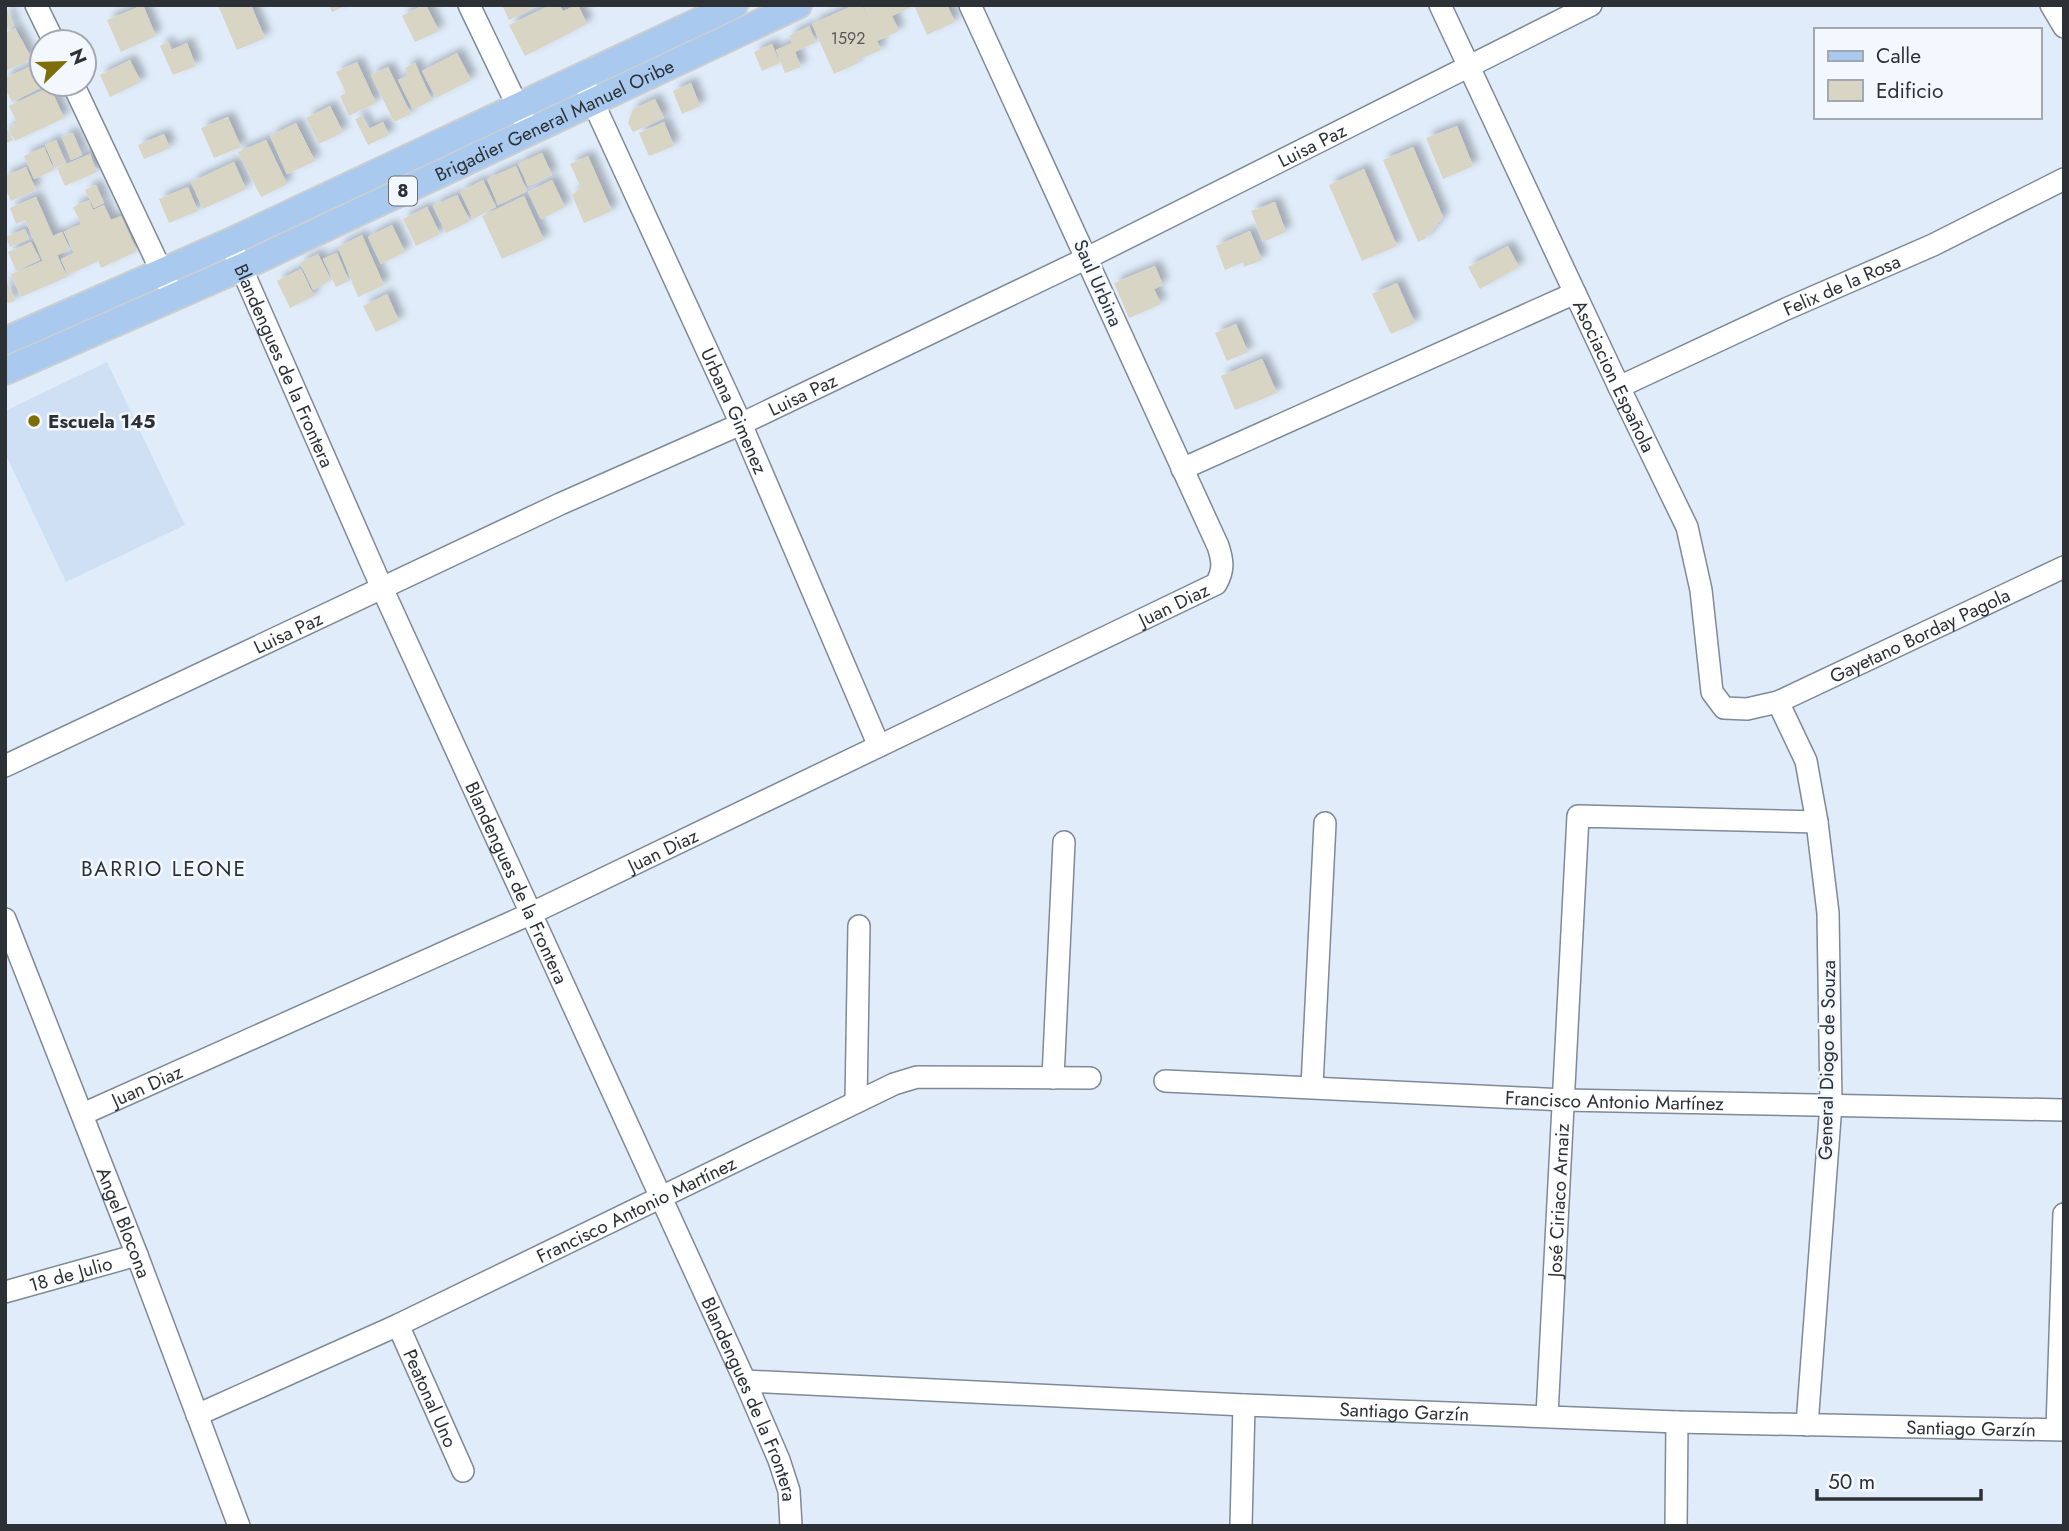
<svg xmlns="http://www.w3.org/2000/svg" width="2069" height="1531" viewBox="0 0 2069 1531" font-family="Jost,sans-serif">
<style>
.built{fill:#cfe0f4}
.building{fill:#d8d5c4;filter:url(#shadow)}
.lines{fill:none;stroke-linecap:round;stroke-linejoin:round}
.minor-casing{stroke:#7e8a96;stroke-width:24}
.major-casing{stroke:#cccecf;stroke-width:30}
.minor{stroke:#fff;stroke-width:21}
.major{stroke:#a9caee;stroke-width:26}
.poi-dot{fill:#7e6d08;stroke:#f3f8fe;stroke-width:2.5}
.labels{text-anchor:middle;dominant-baseline:central;stroke-width:5;stroke-linejoin:round;paint-order:stroke}
.number-label{font-size:16px;fill:#575a5a}
.shield{fill:#f3f8fe;stroke:#686d72;stroke-width:2}
.shield-label{font-size:18px;font-weight:bold;fill:#2c3136}
.street-label{font-size:19px;fill:#2c3136;stroke:#f3f8fe}
.poi-label{font-size:19px;font-weight:bold;fill:#2c3136;stroke:#f3f8fe;text-anchor:start}
.neighbourhood-label{font-size:21px;letter-spacing:2px;fill:#2c3136;stroke:#f3f8fe}
</style>
<defs>
<filter id="shadow"><feDropShadow dx="6" dy="-6" stdDeviation="3.5" flood-color="#0004"/></filter>
</defs>
<rect width="100%" height="100%" fill="#e0ecfa"/>
<path class="built" d="M107 362 185 525 66 582 5 453V411Z"/>
<path class="building" d="M5 5 14 26 5 30Z
M143 5 156 36 121 52 107 20Z
M218 5H251L265 38 237 50Z
M329 5H347L332 12Z
M423 5H426L439 31 415 42 402 16Z
M502 5H540L509 20Z
M551 5H559L563 11 578 5 587 24 525 56 509 25Z
M854 5H862L868 19 863 5H910L911 7 892 16 899 31 877 41 881 50 857 60 858 63 834 74 812 24Z
M914 5H947L955 22 927 35Z
M809 26 816 42 795 52 801 67 785 73 776 50 792 43 789 36Z
M15 28 32 59 5 71V33Z
M168 42 171 50 187 43 196 66 173 75 160 46Z
M772 44 780 63 762 71 754 52Z
M457 53 471 80 436 98 422 71Z
M130 60 141 82 110 97 100 75Z
M357 62 376 103 349 116 340 96 346 93 336 72Z
M415 63 432 100 413 110 398 80 408 76 405 68Z
M34 65 44 86 12 102 5 88V78Z
M388 67 411 114 394 122 371 75Z
M691 83 700 106 682 114 673 91Z
M50 87 64 118 15 141 9 127 17 123 9 106Z
M655 99 664 118 633 132 628 123 633 109Z
M330 106 343 132 319 144 306 118Z
M362 116 369 129 383 122 389 135 368 145 355 119Z
M228 117 241 147 214 158 201 128Z
M664 122 674 146 649 156 639 133Z
M296 123 315 161 287 174 270 136Z
M1457 126 1473 166 1443 179 1426 138Z
M8 130 13 140 5 144V132Z
M73 133 82 155 71 160 62 137Z
M164 134 170 148 144 159 138 145Z
M56 140 66 163 55 168 45 145Z
M266 140 287 184 261 197 238 152Z
M44 147 54 170 34 179 24 156Z
M1413 147 1443 217 1425 239 1418 242 1383 160Z
M542 153 552 175 528 186 518 164Z
M90 154 97 172 65 186 57 168Z
M588 156 612 211 584 223 572 195 581 188 570 164Z
M234 162 246 189 203 209 191 182Z
M516 166 527 191 498 205 487 179Z
M26 167 36 190 11 201 5 187V176Z
M1364 169 1397 246 1362 261 1329 185Z
M483 180 496 207 473 219 460 192Z
M552 180 565 207 541 219 528 192Z
M96 185 104 203 94 208 85 190Z
M188 187 198 211 169 223 159 199Z
M457 195 470 221 446 233 433 206Z
M524 196 544 240 502 259 482 216Z
M36 197 53 236 62 232 70 250 57 255 67 277 21 297 11 274 43 261 25 220 16 224 10 208Z
M89 200 93 210 104 205 111 220 121 216 137 251 101 268 98 261 68 275 61 259 74 253 64 232 81 224 73 207Z
M1275 202 1286 232 1263 242 1251 211Z
M427 207 440 234 416 246 403 219Z
M392 225 405 252 381 264 368 237Z
M25 229 29 239 10 247 6 237Z
M1250 231 1262 260 1244 267 1243 262 1225 270 1216 246Z
M362 235 384 285 358 297 338 247Z
M31 242 40 260 16 271 8 252Z
M1508 246 1519 267 1480 289 1468 267Z
M337 253 349 281 336 287 323 259Z
M318 254 331 280 313 290 300 263Z
M1155 266 1163 285 1154 289 1161 304 1129 318 1114 283Z
M301 269 314 296 290 308 277 281Z
M5 277 15 301 5 304Z
M1397 283 1415 323 1391 334 1372 294Z
M387 294 399 321 376 332 363 306Z
M1236 324 1248 352 1227 361 1215 333Z
M1262 359 1277 393 1235 410 1221 376Z"/>
<g class="lines">
<defs>
<g id="minor">
<path d="M36 5 54 42"/>
<path d="M469 5 530 132"/>
<path id="s1" d="M1440 5 1619 387 1687 527 1701 590 1712 692 1724 708 1747 709 1778 702 2064 567"/>
<path d="M2051 5 2064 27"/>
<path d="M73 84 168 285"/>
<path id="s2" d="M587 89 741 424 879 746"/>
<path id="s3" d="M230 242 382 588 745 1381 779 1460 789 1491 791 1526"/>
<path id="s4" d="M1619 387 1786 309 1933 245 2064 179"/>
<path d="M1182 469 1575 293"/>
<path d="M1778 702 1806 761 1817 822 1828 913 1831 1104 1807 1425"/>
<path id="s5" d="M5 766 560 504 741 424 1087 258 1591 5"/>
<path id="s6" d="M5 919 137 1255 239 1526"/>
<path d="M1053 1078 1064 842"/>
<path id="s7" d="M1165 1081 1564 1100 2064 1110"/>
<path d="M1312 1086 1325 823"/>
<path d="M856 1102 859 926"/>
<path id="s8" d="M83 1114 530 914 1216 584C1224 570 1223 561 1218 546L970 5"/>
<path id="s9" d="M5 1292 137 1255"/>
<path id="s10" d="M398 1325 463 1471"/>
<path id="s11" d="M745 1381 1244 1405 1677 1422 2064 1430"/>
<path id="s12" d="M197 1415 398 1325 894 1084 917 1077 1090 1078"/>
<path id="s13" d="M1547 1415 1578 816 1817 822"/>
<path d="M2057 1429 2064 1214"/>
<path d="M1241 1526 1244 1405"/>
<path d="M1676 1526 1677 1422"/>
</g>
<g id="major">
<path d="M5 341 230 242 734 5"/>
<path id="s14" d="M5 371 242 267 798 5"/>
</g>
</defs>
<use href="#minor" class="minor-casing"/>
<use href="#major" class="major-casing"/>
<use href="#minor" class="minor"/>
<use href="#major" class="major"/>
</g>
<circle class="poi-dot" cx="34" cy="421" r="7"/>
<g class="labels">
<g class="number-label">
<text x="848" y="38">1592</text>
</g>
<rect class="shield" x="389" y="176.5" width="28" height="29" rx="5"/>
<g class="shield-label">
<text x="403" y="191">8</text>
</g>
<g class="street-label">
<text stroke="none"><textPath href="#s14" startOffset="604">Brigadier General Manuel Oribe</textPath></text>
<text stroke="none"><textPath href="#s5" startOffset="1447">Luisa Paz</textPath></text>
<text transform="translate(1098 283) rotate(66)">Saul Urbina</text>
<text stroke="none"><textPath href="#s4" startOffset="245">Felix de la Rosa</textPath></text>
<text stroke="none"><textPath href="#s3" startOffset="135">Blandengues de la Frontera</textPath></text>
<text stroke="none"><textPath href="#s1" startOffset="410">Asociacion Española</textPath></text>
<text stroke="none"><textPath href="#s5" startOffset="880">Luisa Paz</textPath></text>
<text stroke="none"><textPath href="#s2" startOffset="354">Urbana Gimenez</textPath></text>
<text stroke="none"><textPath href="#s8" startOffset="1204">Juan Diaz</textPath></text>
<text stroke="none"><textPath href="#s5" startOffset="313">Luisa Paz</textPath></text>
<text stroke="none"><textPath href="#s1" startOffset="976">Gayetano Borday Pagola</textPath></text>
<text stroke="none"><textPath href="#s8" startOffset="637">Juan Diaz</textPath></text>
<text stroke="none"><textPath href="#s3" startOffset="702">Blandengues de la Frontera</textPath></text>
<text transform="translate(1827 1060) rotate(-89)">General Diogo de Souza</text>
<text stroke="none"><textPath href="#s8" startOffset="70">Juan Diaz</textPath></text>
<text stroke="none"><textPath href="#s7" startOffset="450">Francisco Antonio Martínez</textPath></text>
<text stroke="none"><textPath href="#s13" startOffset="215">José Ciriaco Arnaiz</textPath></text>
<text stroke="none"><textPath href="#s12" startOffset="485">Francisco Antonio Martínez</textPath></text>
<text stroke="none"><textPath href="#s6" startOffset="326">Angel Blocona</textPath></text>
<text stroke="none"><textPath href="#s9" startOffset="68">18 de Julio</textPath></text>
<text stroke="none"><textPath href="#s10" startOffset="80">Peatonal Uno</textPath></text>
<text stroke="none"><textPath href="#s3" startOffset="1269">Blandengues de la Frontera</textPath></text>
<text stroke="none"><textPath href="#s11" startOffset="660">Santiago Garzín</textPath></text>
<text stroke="none"><textPath href="#s11" startOffset="1227">Santiago Garzín</textPath></text>
</g>
<g class="poi-label">
<text x="48" y="421">Escuela 145</text>
</g>
<g class="neighbourhood-label">
<text x="164" y="869">BARRIO LEONE</text>
</g>
</g>
<rect width="2069" height="1531" fill="none" stroke="#2c3136" stroke-width="14"/>
<rect x="1814" y="28" width="228" height="91" fill="#f3f8fe" stroke="#a3a8ae" stroke-width="2"/>
<rect x="1828" y="51" width="35" height="10" fill="#a9caee" stroke="#a3a8ae" stroke-width="2"/>
<text x="1876" y="63" font-size="21" fill="#2c3136">Calle</text>
<rect x="1828" y="80" width="35" height="21" fill="#d8d5c4" stroke="#a3a8ae" stroke-width="2"/>
<text x="1876" y="98" font-size="21" fill="#2c3136">Edificio</text>
<g transform="translate(63 63) rotate(67)"><circle r="33" fill="#f3f8fe" stroke="#a3a8ae" stroke-width="2"/>
<path d="M0-5L12 26L0 18L-12 26Z" fill="#7e6d08"/>
<text y="-10" font-size="19" font-weight="bold" text-anchor="middle" fill="#2c3136">N</text>
</g>
<path d="M1817 1489v10h164v-10" fill="none" stroke="#2c3136" stroke-width="3.5"/>
<text x="1828" y="1489" font-size="21" fill="#2c3136" stroke="#f3f8fe" stroke-width="5" paint-order="stroke">50 m</text>
</svg>
